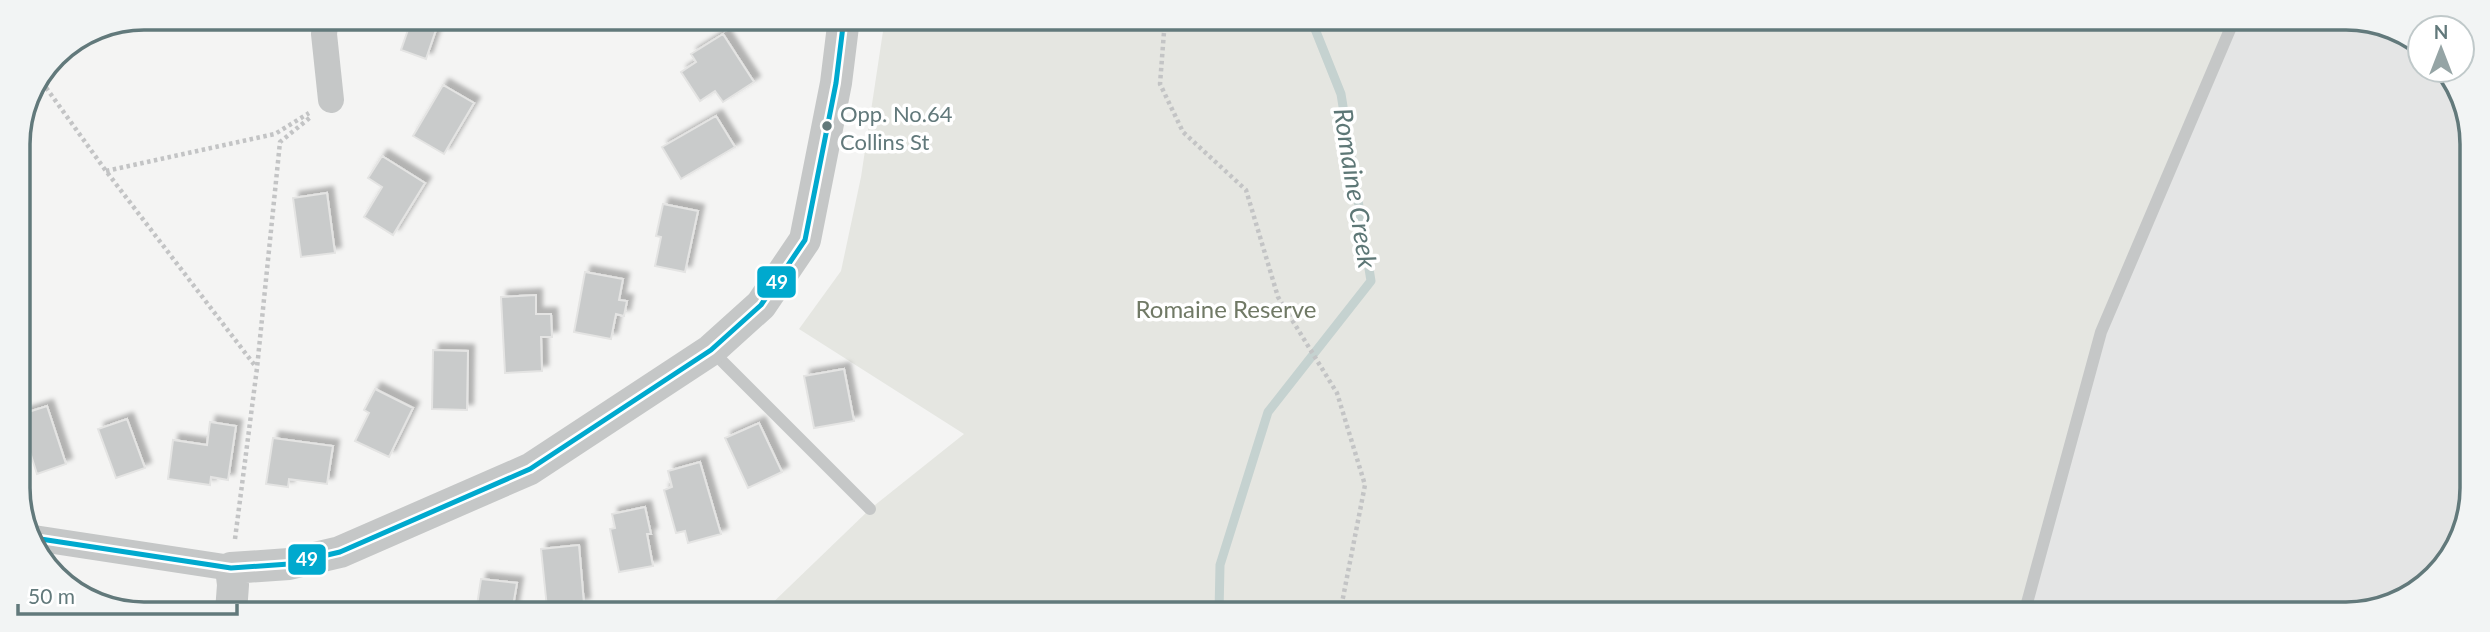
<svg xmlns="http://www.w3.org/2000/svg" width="2490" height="632" viewBox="0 0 2490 632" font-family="Lato,sans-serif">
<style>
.built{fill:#e4e5e5}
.green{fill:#e5e6e1}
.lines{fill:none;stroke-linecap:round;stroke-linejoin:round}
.stream{stroke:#c5d2d0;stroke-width:9}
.building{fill:#c9cbcb;stroke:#e4e4e3;stroke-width:2;filter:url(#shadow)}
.path{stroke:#c3c4c5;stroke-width:4.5;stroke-dasharray:3.5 3.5;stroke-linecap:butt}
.service{stroke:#c5c7c7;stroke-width:12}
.minor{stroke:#c5c7c7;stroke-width:26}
.tertiary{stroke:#c5c7c7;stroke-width:32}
.bus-1-casing{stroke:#fff;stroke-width:10}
.bus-1{stroke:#00a9ce;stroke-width:5}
.bus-dot{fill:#62797b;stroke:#fff;stroke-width:2.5}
.labels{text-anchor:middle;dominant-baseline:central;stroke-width:7;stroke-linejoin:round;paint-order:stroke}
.bus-label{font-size:22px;fill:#62797b;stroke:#fff;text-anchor:start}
.park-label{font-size:24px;fill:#707965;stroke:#fff}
.water-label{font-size:26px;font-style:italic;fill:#5d7776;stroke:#fff}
.rim{fill:none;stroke:#62797b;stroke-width:3.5}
.line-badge{stroke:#fff;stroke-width:2.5}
.badge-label{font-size:19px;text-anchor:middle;font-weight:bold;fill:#fff}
</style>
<defs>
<filter id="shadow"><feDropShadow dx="6" dy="-6" stdDeviation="2" flood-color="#0004"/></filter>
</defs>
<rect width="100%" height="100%" fill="#f4f4f3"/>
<path class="built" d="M2234 20H2371L2420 46V70H2444L2470 119V513L2429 583 2354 614H2024L2101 332Z"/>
<path class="green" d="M885 18 2234 20 2101 332 2024 614 762 613 870 509 964 434 799 329 841 271 861 177Z"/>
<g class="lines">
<path class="stream" d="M1219 613 1220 565 1268 412 1371 281 1341 94 1311 19"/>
</g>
<path class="building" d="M404 18H440L426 59 401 50 410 24 403 22Z
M719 18H753L725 31Z
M723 34 754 82 723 102 715 91 700 101 681 72 696 62 691 54Z
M443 85 474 103 444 154 413 136Z
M716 116 735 147 681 179 662 147Z
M382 156 425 183 393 235 364 217 382 187 368 178Z
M327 193 335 253 301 257 293 198Z
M663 204 698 211 685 272 655 266 661 237 656 236Z
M585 272 623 279 619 300 627 301 624 316 616 314 611 339 574 332Z
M536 295V314H551L552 337H541L542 371 505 373 501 297Z
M433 350 468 351 467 410 432 409Z
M844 369 854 421 814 428 804 376Z
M375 389 413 408 389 457 355 441 369 413 364 410Z
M47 406 66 464 37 474 30 452 20 456V434L23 433 19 415Z
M127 419 145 468 116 478 98 429Z
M210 422 236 426 228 480 211 477 210 485 168 479 173 440 207 445Z
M759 423 782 472 748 488 725 438Z
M273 438 333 446 327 484 289 479 288 487 266 484Z
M700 462 721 534 688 543 685 531 676 533 664 490 672 487 668 471Z
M645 507 651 534H647L653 566 619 572 610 529 615 528 612 514Z
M579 545 584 604 547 608 541 549Z
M481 579 517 583 512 612H476Z"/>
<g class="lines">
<path class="path" d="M1165 19 1160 84 1183 132 1246 190 1278 297 1337 393 1365 485 1340 613
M42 82 106 171 256 367
M106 171 275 134 309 113
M235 539 257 368 280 142 312 116"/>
<path class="service" d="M711 350 870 509
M2024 614 2101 332 2234 20"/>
<path class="minor" d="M326 18 324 34 331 100
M34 538 231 568"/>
<path class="tertiary" d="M231 612 233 585 231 568 289 564 340 552 530 469 711 350 761 305 805 240 836 83 844 18"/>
<defs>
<path id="bus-1" d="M34 538 231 568 289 564 340 552 530 469 711 350 761 305 805 240 836 83 844 18"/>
</defs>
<use href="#bus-1" class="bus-1-casing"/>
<use href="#bus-1" class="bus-1"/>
</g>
<circle class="bus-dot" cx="827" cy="126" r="6"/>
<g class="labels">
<g class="bus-label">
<text x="840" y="113">Opp. No.64<tspan x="840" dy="28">Collins St</tspan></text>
</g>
<g class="park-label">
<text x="1226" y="308">Romaine Reserve</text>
</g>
<g class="water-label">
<text transform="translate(1356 188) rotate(81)">Romaine Creek</text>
</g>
</g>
<path d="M0 0H2490V632H0ZM144 30H2346A114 114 0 0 1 2460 144V488A114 114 0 0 1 2346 602H144A114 114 0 0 1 30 488V144A114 114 0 0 1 144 30Z" fill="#f2f4f4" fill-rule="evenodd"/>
<path class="rim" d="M144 30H2346A114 114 0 0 1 2460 144V488A114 114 0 0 1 2346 602H144A114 114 0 0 1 30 488V144A114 114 0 0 1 144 30Z"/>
<g class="line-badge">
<rect x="756" y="265" width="41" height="34" rx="7" fill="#00a9ce"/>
<rect x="287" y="543" width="40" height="33" rx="7" fill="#00a9ce"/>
</g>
<g class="badge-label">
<text x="777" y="289">49</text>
<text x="307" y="566">49</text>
</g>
<g transform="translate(2441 49)"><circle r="33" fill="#ffffff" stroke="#c0c9ca" stroke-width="2"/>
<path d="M0-5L12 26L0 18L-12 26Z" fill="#95a4a5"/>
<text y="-10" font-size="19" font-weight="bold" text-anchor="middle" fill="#62797b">N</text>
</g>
<path d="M18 604v10h219v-10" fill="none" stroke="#62797b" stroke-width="3.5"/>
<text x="28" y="604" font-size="21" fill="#62797b" stroke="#ffffff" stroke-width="5" paint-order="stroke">50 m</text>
</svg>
